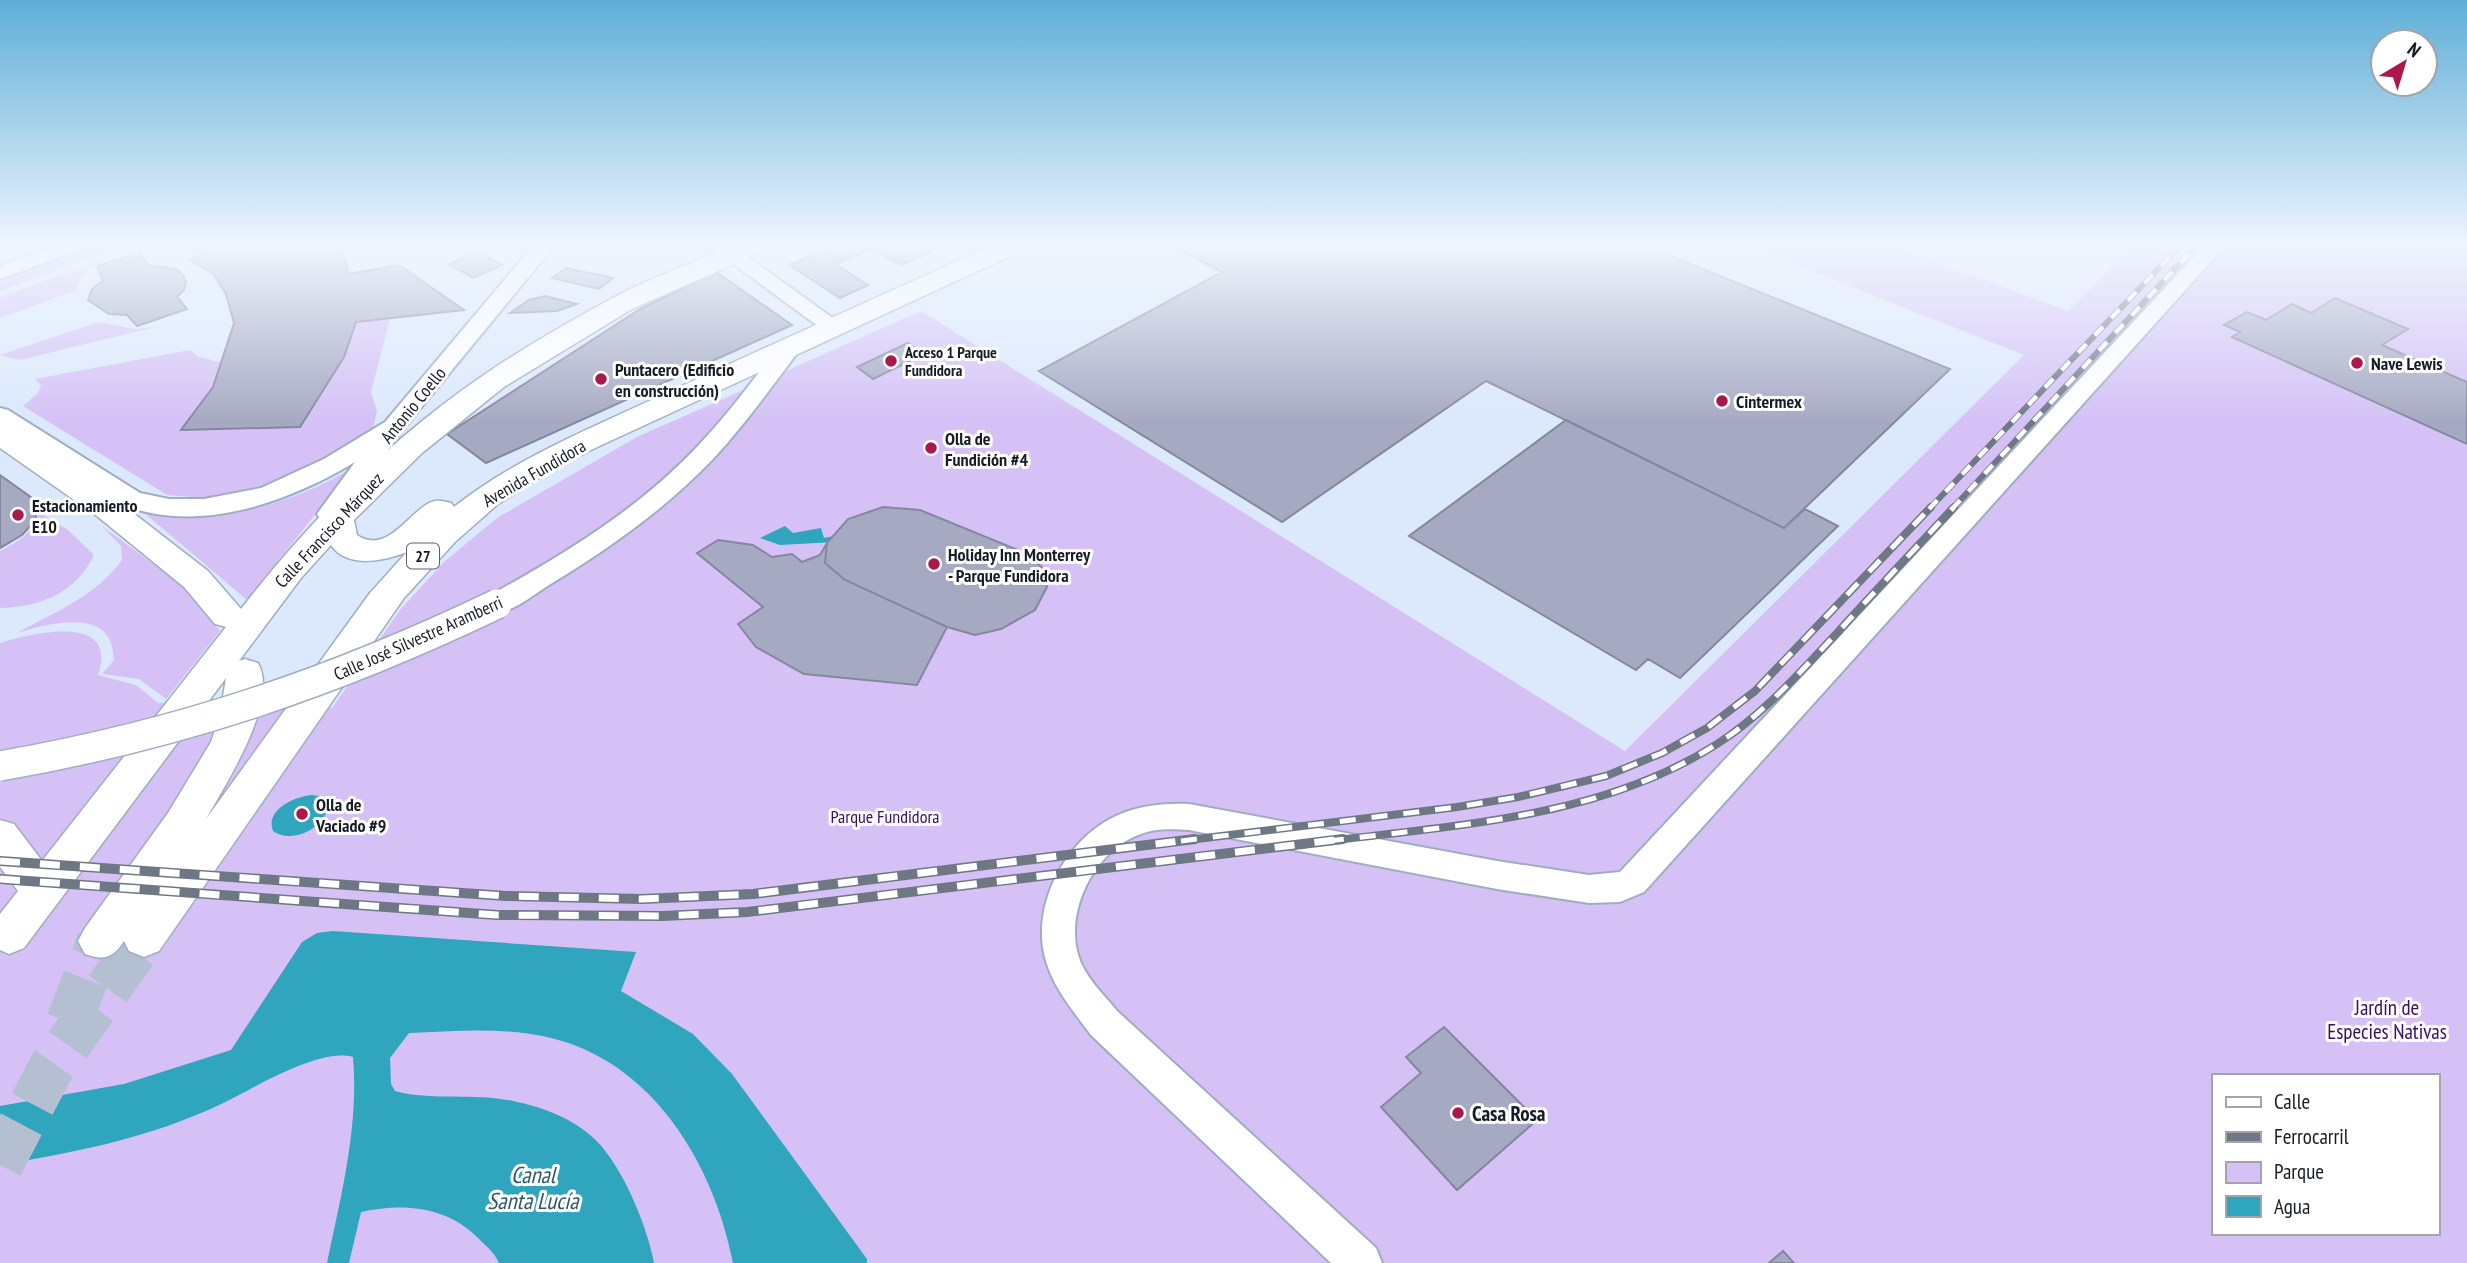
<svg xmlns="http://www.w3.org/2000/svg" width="2467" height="1263" viewBox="0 0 2467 1263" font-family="'PT Sans Narrow',sans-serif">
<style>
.green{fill:#d5c1f6;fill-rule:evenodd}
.water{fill:#2fa5be}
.building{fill:#a6a9c2;stroke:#84879f;stroke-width:2}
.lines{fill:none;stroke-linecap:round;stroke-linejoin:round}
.major-tunnel{stroke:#b4c0d1;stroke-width:46;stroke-dasharray:46 23;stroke-linecap:butt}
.minor-casing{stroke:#9eadc4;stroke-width:4}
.major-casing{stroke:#9eadc4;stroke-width:3}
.minor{fill:#fff;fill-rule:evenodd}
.major{fill:#fff;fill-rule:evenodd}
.rail-far2-casing{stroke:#6e7784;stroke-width:6}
.rail-far1-casing{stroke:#6e7784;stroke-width:8}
.rail-casing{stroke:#6e7784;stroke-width:10}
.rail-far2{stroke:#fff;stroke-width:4.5;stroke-dasharray:12;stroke-linecap:butt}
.rail-far1{stroke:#fff;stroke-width:5;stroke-dasharray:16;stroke-linecap:butt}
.rail{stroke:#fff;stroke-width:7;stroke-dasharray:20;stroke-linecap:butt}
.minor-bridge-casing{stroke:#9eadc4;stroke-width:32;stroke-linecap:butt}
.minor-bridge{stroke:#fff;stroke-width:29}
.poi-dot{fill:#ab194c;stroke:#fff;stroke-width:2.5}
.labels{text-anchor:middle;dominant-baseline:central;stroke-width:6;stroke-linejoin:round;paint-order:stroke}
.far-poi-label{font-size:16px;font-weight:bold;fill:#161b24;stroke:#fff;text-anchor:start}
.shield{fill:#fff;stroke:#5c5f66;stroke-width:2}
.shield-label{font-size:16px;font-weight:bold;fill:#161b24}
.poi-label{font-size:18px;font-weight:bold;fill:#161b24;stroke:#fff;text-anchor:start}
.street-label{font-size:18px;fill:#161b24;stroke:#fff}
.park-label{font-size:18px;fill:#3a0d62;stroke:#fff}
.near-park-label{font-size:21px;fill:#3a0d62;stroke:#fff}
.near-poi-label{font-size:21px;font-weight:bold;fill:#161b24;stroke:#fff;text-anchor:start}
.near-water-label{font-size:23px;font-style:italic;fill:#2a5964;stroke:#fff}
</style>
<rect width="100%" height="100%" fill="#dce9fc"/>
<path class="green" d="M100 246H123L0 291V282Z
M1748 246H1893L2068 311 2132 246H2467V1263H0V643C31 633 120 612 98 675L136 685 158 703 332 708 400 610 444 562 497 518 637 437 921 311 1625 751 2024 355ZM2213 1076H2437V1233H2213Z
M101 261C89 269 78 276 77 290L0 318V297Z
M390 318 371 392 377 411 372 432 338 460 248 493 203 498 167 495 23 406 37 394 41 386 35 379 190 350 197 356 222 363 213 387 182 429 300 427 344 357 356 322Z
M99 322 135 329 155 327 20 360 0 355Z
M353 467 247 600 129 500C155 504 183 510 210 512 255 515 316 491 353 467Z
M39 512 68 530 94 555C76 593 40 607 0 608V551C18 542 34 532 39 512Z
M102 526 191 592 220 631 166 699 139 679 102 674 114 660C113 651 112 642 106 634 89 612 39 626 17 633 55 612 96 596 122 560L121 546Z"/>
<path class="water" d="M785 526 793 533 821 528 824 538 849 533 852 541 780 545 760 538Z
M311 795 320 796 328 804C328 827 292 845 273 831 265 810 294 797 311 795Z
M333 931 636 952 621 991 693 1034 732 1074 867 1259V1263H733C714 1164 652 1060 547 1037 501 1027 455 1031 409 1033L390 1058 391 1084 395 1091C426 1100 467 1094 501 1099 530 1103 567 1115 590 1135 620 1159 647 1225 654 1263H499C495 1253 486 1246 478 1238 446 1206 403 1203 361 1212L349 1263H327C341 1196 359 1126 353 1057 324 1048 265 1081 239 1095 164 1135 83 1151 0 1165V1106L124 1084 231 1050 302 942 317 933Z"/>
<path class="building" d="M189 246H338L346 260 348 274 399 265 464 310 356 322 344 357 300 427 181 430 213 387 234 323 226 294 213 274 189 260 204 254Z
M834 246H921L931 252 901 265 872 249 835 264 868 285 840 298 789 265Z
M1172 246H1646L1950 369 1784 528 1486 381 1282 522 1039 371 1222 272Z
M477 251 502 265 473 278 449 264Z
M140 253 148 265 176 269 183 275 186 282 184 290 177 297 187 309 137 326 127 315 109 314 88 300 92 289 103 281 97 266Z
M566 268 613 278 599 289 552 278Z
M716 272 792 325 486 463 447 434 640 309Z
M545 296 577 304 557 311 510 313 529 300Z
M2335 298 2408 329 2382 345 2467 382V444L2232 337 2240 332 2224 325 2247 312 2266 320 2292 304 2311 313Z
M908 343 924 354 873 379 857 367Z
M1566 420 1784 528 1805 509 1838 526 1680 678 1648 659 1636 670 1409 536Z
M0 475 32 498 37 510 35 521 22 535 0 548Z
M883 507 920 510 1023 552 1042 567 1047 587 1035 610 1001 629 975 635 947 627 845 580 825 563 827 543 848 519Z
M718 540 753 545 772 557 792 554 802 562 820 555 827 543 825 563 845 580 947 627 917 685 804 674 756 647 738 624 763 607 697 553Z
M1444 1027 1537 1120 1457 1190 1381 1107 1421 1073 1406 1057Z
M1783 1251 1794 1263H1769Z"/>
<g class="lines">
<path class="major-tunnel" d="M69 1022 100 941
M0 1165 51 1068 144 938"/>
<defs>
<path id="minor" d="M54 246H83L80 250 0 279V266Z
M533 246H554L401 432 339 520 330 522 321 520 317 514 355 462C290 501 202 534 126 506 112 501 98 489 85 481 57 462 28 444 0 425V408L8 410 140 493 169 499H204L261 488 324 459 385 422Z
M709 246H733L845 327 842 332H826Z
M2204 246H2225L1644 892 1620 902 1589 903 1497 889 1189 830C1173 829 1156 828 1141 834 1093 850 1061 917 1081 963 1089 981 1105 996 1117 1011L1376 1248 1382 1263H1331L1091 1035C1074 1012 1054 989 1046 961 1030 909 1063 844 1110 819 1134 806 1162 803 1189 804L1497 861 1589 875 1620 872Z
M790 340 798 342 801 347 798 352C770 389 743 427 711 461 664 510 607 550 549 585 531 596 509 617 487 611L483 604 487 597C561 556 636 511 695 449 727 416 754 379 782 342Z"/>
<path id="major" d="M733 246H767L764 251 632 309 504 387 422 453 354 520 357 535C386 555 408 514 429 503 437 499 443 501 451 503L454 507C516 458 589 429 660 396 770 345 880 296 991 246H1024L1021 251 593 449 544 475 498 504 455 542 404 598 159 951 144 957 129 951 124 941C113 958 104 961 85 954L78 941 85 928 168 813 211 742 220 715 226 678 24 948 9 954 0 950V914L18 891 0 867V820L14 824 42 861 226 627 215 624 184 587 97 516 0 448V425L11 428 119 502 208 571 241 609C310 520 391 438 484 375 524 347 569 322 611 299 649 278 693 263 733 246ZM331 545C347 569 384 561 407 552L370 593 206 819C225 785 280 701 258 663L245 659 239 661 301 578Z"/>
</defs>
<use href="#minor" class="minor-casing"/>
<use href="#major" class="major-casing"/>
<use href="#minor" class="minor"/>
<use href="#major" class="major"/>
<defs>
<path id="rail-far2" d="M1929 509 2180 246
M1952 509 2196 246"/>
<path id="rail-far1" d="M1181 841 1457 807 1518 797 1606 776 1662 753 1707 728 1755 691 1931 507
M1328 841C1459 825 1603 817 1717 744 1764 714 1800 672 1838 632 1876 590 1915 549 1954 507"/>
<path id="rail" d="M0 861 506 896 642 899 753 894 1195 839
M0 879 497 915 663 916 747 912 1343 839"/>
</defs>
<use href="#rail-far2" class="rail-far2-casing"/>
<use href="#rail-far1" class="rail-far1-casing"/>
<use href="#rail" class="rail-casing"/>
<use href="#rail-far2" class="rail-far2"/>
<use href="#rail-far1" class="rail-far1"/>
<use href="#rail" class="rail"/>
<defs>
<path id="minor-bridge" d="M0 766C179 735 334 682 497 604"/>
</defs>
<use href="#minor-bridge" class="minor-bridge-casing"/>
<use href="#minor-bridge" class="minor-bridge"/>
</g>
<linearGradient id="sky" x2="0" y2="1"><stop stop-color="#5eaed7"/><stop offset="0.58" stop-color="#eff5fe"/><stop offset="1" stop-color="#eff5fe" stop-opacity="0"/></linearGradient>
<rect width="2467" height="423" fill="url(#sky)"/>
<g class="poi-dot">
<circle cx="891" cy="361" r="7"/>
<circle cx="2357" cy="363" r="7"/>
<circle cx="601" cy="379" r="7"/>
<circle cx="1722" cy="401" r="7"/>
<circle cx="931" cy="448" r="7"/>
<circle cx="18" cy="515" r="7"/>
<circle cx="934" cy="564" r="7"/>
<circle cx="302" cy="814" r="7"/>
<circle cx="1458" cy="1113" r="7"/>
</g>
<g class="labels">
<g class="far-poi-label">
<text x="905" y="352">Acceso 1 Parque<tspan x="905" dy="18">Fundidora</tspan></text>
</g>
<rect class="shield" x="407" y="543.5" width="32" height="25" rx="5"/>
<g class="shield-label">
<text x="423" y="556">27</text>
</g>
<g class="poi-label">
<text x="2371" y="363">Nave Lewis</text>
<text x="615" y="369">Puntacero (Edificio<tspan x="615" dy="21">en construcción)</tspan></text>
<text x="1736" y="401">Cintermex</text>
<text x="945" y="438">Olla de<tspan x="945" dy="21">Fundición #4</tspan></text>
<text x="32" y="505">Estacionamiento<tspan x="32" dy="21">E10</tspan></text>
<text x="948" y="554">Holiday Inn Monterrey<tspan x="948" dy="21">- Parque Fundidora</tspan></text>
<text x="316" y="804">Olla de<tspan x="316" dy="21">Vaciado #9</tspan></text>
</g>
<g class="street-label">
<text transform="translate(413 405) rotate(-51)">Antonio Coello</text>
<text transform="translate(534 473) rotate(-30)">Avenida Fundidora</text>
<text transform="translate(329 530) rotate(-47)">Calle Francisco Márquez</text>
<text transform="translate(418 638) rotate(-24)">Calle José Silvestre Aramberri</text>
</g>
<g class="park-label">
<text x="885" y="816">Parque Fundidora</text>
</g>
<g class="near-park-label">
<text x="2387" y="1007">Jardín de<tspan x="2387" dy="24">Especies Nativas</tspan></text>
</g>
<g class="near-poi-label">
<text x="1472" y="1113">Casa Rosa</text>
</g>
<g class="near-water-label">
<text x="533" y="1174">Canal<tspan x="533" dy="26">Santa Lucía</tspan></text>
</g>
</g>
<rect x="2212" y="1074" width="228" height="161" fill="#ffffff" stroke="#a2a4a7" stroke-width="2"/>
<rect x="2226" y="1097" width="35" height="10" fill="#ffffff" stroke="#a2a4a7" stroke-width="2"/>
<text x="2274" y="1109" font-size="21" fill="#161b24">Calle</text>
<rect x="2226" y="1132" width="35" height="10" fill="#6e7784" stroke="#a2a4a7" stroke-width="2"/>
<text x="2274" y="1144" font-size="21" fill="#161b24">Ferrocarril</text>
<rect x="2226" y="1162" width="35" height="21" fill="#d5c1f6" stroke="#a2a4a7" stroke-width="2"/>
<text x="2274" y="1179" font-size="21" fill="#161b24">Parque</text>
<rect x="2226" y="1196" width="35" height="21" fill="#2fa5be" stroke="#a2a4a7" stroke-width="2"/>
<text x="2274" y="1214" font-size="21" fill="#161b24">Agua</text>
<g transform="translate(2404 63) rotate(38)"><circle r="33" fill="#ffffff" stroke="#a2a4a7" stroke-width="2"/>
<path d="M0-5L12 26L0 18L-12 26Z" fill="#ab194c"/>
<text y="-10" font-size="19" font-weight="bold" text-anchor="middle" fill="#161b24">N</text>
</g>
</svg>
